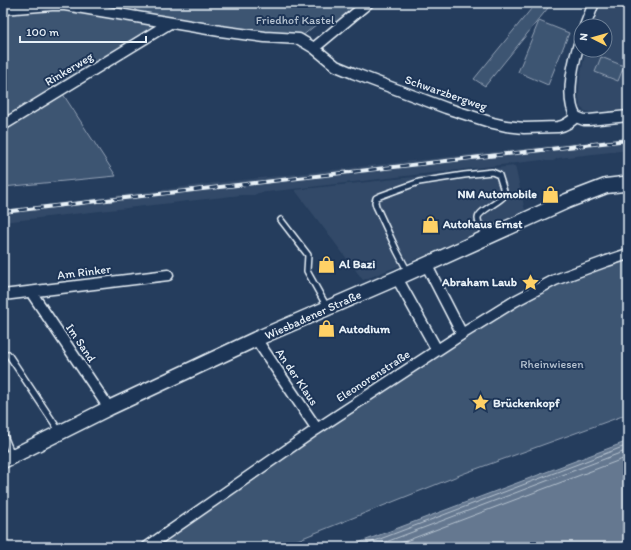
<svg xmlns="http://www.w3.org/2000/svg" width="631" height="550" viewBox="0 0 631 550" font-family="Itim,sans-serif">
<style>
.built{fill:#334a68}
.green{fill:#3e5472;stroke:#93a2b5}
.water{fill:#657890;stroke:#99a8ba}
.lines{fill:none;stroke-linecap:round;stroke-linejoin:round}
.shore{stroke:#b4c1ce;stroke-width:1}
.lane-casing{stroke:#e8f1f8;stroke-width:8}
.street-casing{stroke:#e8f1f8;stroke-width:13}
.secondary-casing{stroke:#e8f1f8;stroke-width:17}
.lane{stroke:#1d3557;stroke-width:5}
.street{stroke:#1d3557;stroke-width:10}
.secondary{stroke:#1d3557;stroke-width:14}
.rail-casing{stroke:#e8f1f8;stroke-width:4}
.rail{stroke:#1d3557;stroke-width:2.5;stroke-dasharray:8;stroke-linecap:butt}
.labels{text-anchor:middle;dominant-baseline:central;stroke-width:4;stroke-linejoin:round;paint-order:stroke}
.park-label{font-size:12px;fill:#b5c2d0;stroke:#1d3557}
.street-label{font-size:12px;fill:#e8f1f8;stroke:#1d3557}
.poi-label{font-size:12px;font-weight:bold;fill:#e8f1f8;stroke:#1d3557;text-anchor:start}
</style>
<rect width="100%" height="100%" fill="#253d5d"/>
<filter id="ink" filterUnits="userSpaceOnUse"><feTurbulence type="fractalNoise" baseFrequency=".025" numOctaves="2"/><feDisplacementMap in="SourceGraphic" scale="8" xChannelSelector="R" yChannelSelector="G"/><feConvolveMatrix kernelMatrix="1 2 1 2 8 2 1 2 1" color-interpolation-filters="sRGB"/></filter>
<g filter="url(#ink)">
<path class="built" d="M602 3H628V109L591 113 585 111 580 107 579 95 580 78 586 50H605V26H593Z
M628 137V150L558 158 553 161H546L542 160 258 193 254 195H241L3 222V210L215 183Z
M515 166 526 215 363 280 295 190Z"/>
<path class="green" d="M131 3H361L336 24 323 19 301 37 266 34 138 13Z
M536 3H552L485 86 474 79Z
M53 8 162 25 61 91 116 176 3 187V14Z
M539 21 569 33 548 85 518 72Z
M601 57 624 66 618 81 595 72Z
M628 254V414L465 473 280 547H147L515 301Z"/>
<path class="water" d="M628 441V547H349L361 542Z"/>
<g class="lines">
<path class="shore" d="M359 547 628 445
M373 547 628 450
M390 547 628 457"/>
<defs>
<path id="lane" d="M281 220 308 255 307 271 327 307
M408 272 397 251 376 206 375 202 376 198 380 196 419 182 464 175 492 172 499 175 504 191 503 197C498 203 477 212 478 219 478 224 484 231 487 236
M8 354 60 432
M3 433 12 455"/>
<path id="street" d="M3 9 52 5H65L220 31 265 37 299 39 314 48 336 66 353 73 446 108 493 123 506 126 524 128 558 127C565 126 570 122 576 117
M585 26 594 3
M314 48 368 3
M576 117C564 98 574 58 581 38
M576 117 584 120H589L628 116
M3 125 170 23
M426 264 462 334
M397 278 437 350
M31 292 109 408
M3 295 168 275
M256 339 317 429
M147 547 317 429 462 334 515 301 555 280 607 261 628 254"/>
<path id="secondary" d="M3 461 109 408 256 339 397 278 567 201 606 186 623 184 628 185"/>
</defs>
<use href="#lane" class="lane-casing"/>
<use href="#street" class="street-casing"/>
<use href="#secondary" class="secondary-casing"/>
<use href="#lane" class="lane"/>
<use href="#street" class="street"/>
<use href="#secondary" class="secondary"/>
<defs>
<path id="rail" d="M3 212 628 140"/>
</defs>
<use href="#rail" class="rail-casing"/>
<use href="#rail" class="rail"/>
</g>
</g>
<defs>
<symbol id="shop-bare" viewBox="-9 -9 18 18"><path d="M-5-2.5h2.3a2.7 3.5 0 0 1 5.4 0H5L5.5 6h-11ZM-1.5-2.5h3a1.5 2.3 0 0 0-3 0Z" fill="#ffd166" stroke="#1d3557" stroke-width="2.5" paint-order="stroke"/></symbol>
<symbol id="sight-bare" viewBox="-9 -9 18 18"><path d="M0-6L1.8-2.2L6-1.7L2.9 1.2L3.7 5.4L0 3.3L-3.7 5.4L-2.9 1.2L-6-1.7L-1.8-2.2Z" fill="#ffd166" stroke="#1d3557" stroke-width="2.5" paint-order="stroke"/></symbol>
</defs>
<g fill-rule="evenodd">
<use href="#shop-bare" x="538" y="182" width="25" height="25"/>
<use href="#shop-bare" x="418" y="212" width="25" height="25"/>
<use href="#shop-bare" x="314" y="252" width="25" height="25"/>
<use href="#sight-bare" x="518" y="270" width="25" height="25"/>
<use href="#shop-bare" x="314" y="316" width="25" height="25"/>
<use href="#sight-bare" x="468" y="390" width="25" height="25"/>
</g>
<g class="labels">
<g class="park-label">
<text x="295" y="20">Friedhof Kastel</text>
<text x="552" y="364">Rheinwiesen</text>
</g>
<g class="street-label">
<text transform="translate(69 69) rotate(-31)">Rinkerweg</text>
<text transform="translate(446 93) rotate(19)">Schwarzbergweg</text>
<text transform="translate(84 272) rotate(-7)">Am Rinker</text>
<text transform="translate(313 315) rotate(-24)">Wiesbadener Straße</text>
<text transform="translate(81 343) rotate(56)">Im Sand</text>
<text transform="translate(373 376) rotate(-33)">Eleonorenstraße</text>
<text transform="translate(297 377) rotate(56)">An der Klaus</text>
</g>
<g class="poi-label">
<text x="537" y="194" text-anchor="end">NM Automobile</text>
<text x="443" y="224">Autohaus Ernst</text>
<text x="339" y="264">Al Bazi</text>
<text x="517" y="282" text-anchor="end">Abraham Laub</text>
<text x="339" y="329">Autodium</text>
<text x="493" y="403">Brückenkopf</text>
</g>
</g>
<rect width="631" height="550" fill="none" stroke="#1d3557" stroke-width="16"/>
<rect x="8" y="8" width="615" height="534" fill="none" stroke="#e8f1f8" stroke-width="1.5" filter="url(#ink)"/>
<g transform="translate(593 38) rotate(276)"><circle r="19" fill="#1d3557" stroke="#6e8097"/>
<path d="M0-3L7 15L0 10L-7 15Z" fill="#ffd166"/>
<text y="-6" font-size="11" font-weight="bold" text-anchor="middle" fill="#e8f1f8">N</text>
</g>
<path d="M20 36v6h126v-6" fill="none" stroke="#e8f1f8" stroke-width="2"/>
<text x="26" y="36" font-size="12" fill="#e8f1f8" stroke="#1d3557" stroke-width="3" paint-order="stroke">100 m</text>
</svg>
